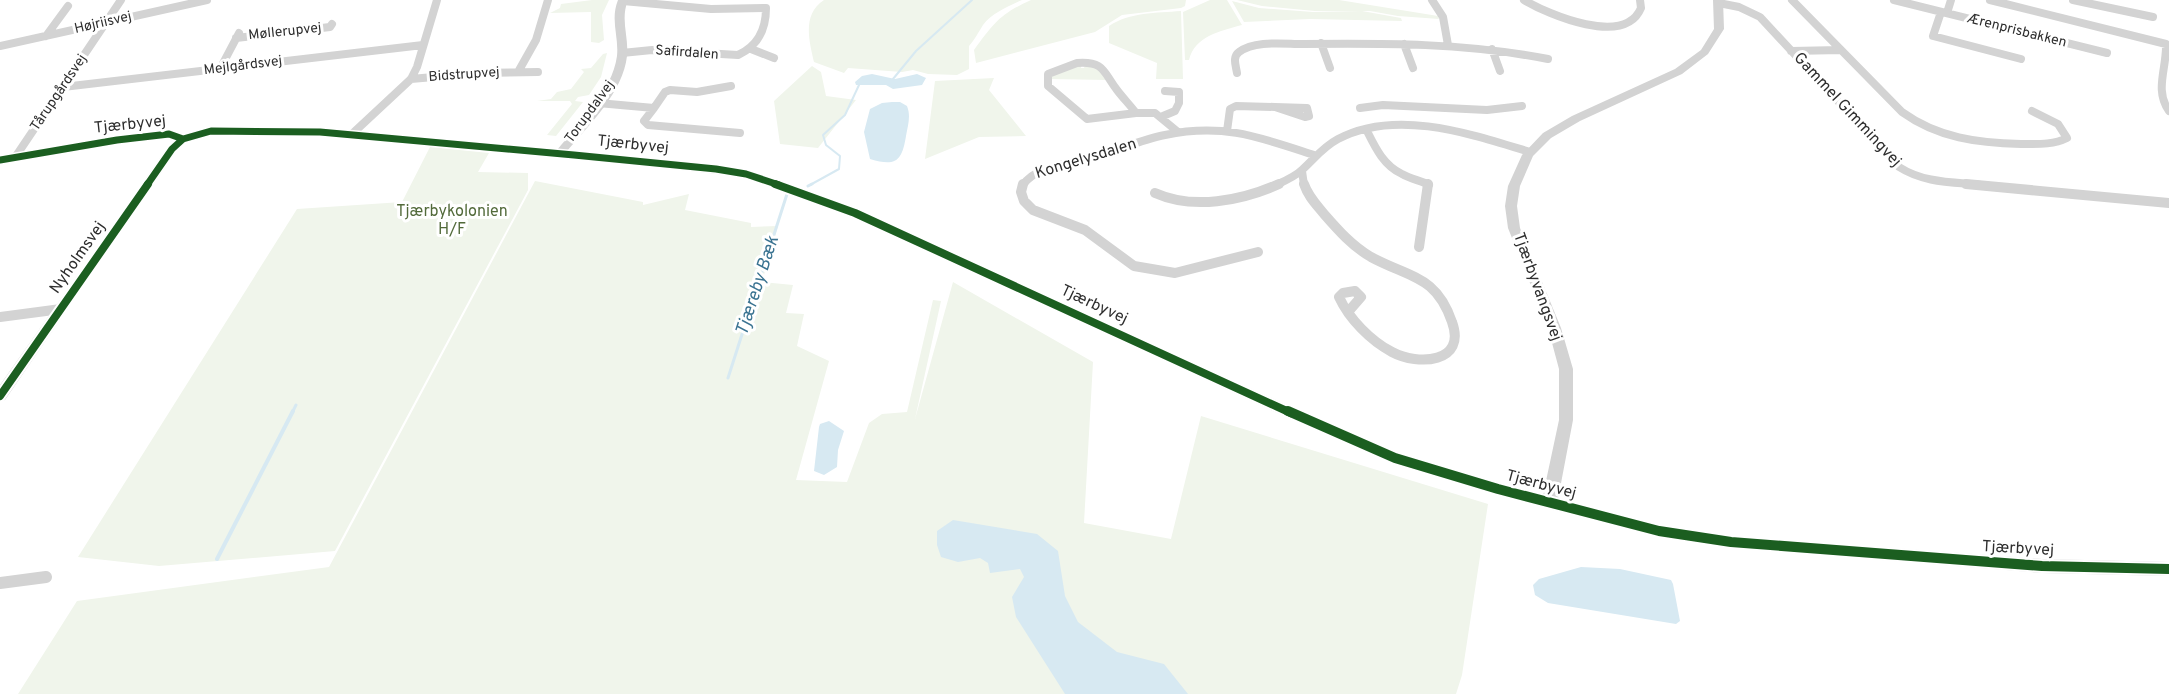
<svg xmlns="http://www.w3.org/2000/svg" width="2169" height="694" viewBox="0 0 2169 694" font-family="Overpass,sans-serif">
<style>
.green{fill:#f0f5eb}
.water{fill:#d7e9f2}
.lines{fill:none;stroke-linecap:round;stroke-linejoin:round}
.stream-far2{stroke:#d7e9f2;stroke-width:2}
.stream-far1{stroke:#d7e9f2;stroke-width:3}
.stream{stroke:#d7e9f2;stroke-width:4}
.minor-far2{stroke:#d3d3d3;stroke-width:8}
.minor-far1{stroke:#d3d3d3;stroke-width:10}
.minor{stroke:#d3d3d3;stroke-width:12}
.tertiary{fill:#d3d3d3;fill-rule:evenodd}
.cycleway-far2-casing{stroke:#fff;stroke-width:10}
.cycleway-far1-casing{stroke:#fff;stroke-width:12}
.cycleway-casing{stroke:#fff;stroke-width:14}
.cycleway-far2{stroke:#1b5e20;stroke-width:7}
.cycleway-far1{stroke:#1b5e20;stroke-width:8}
.cycleway{stroke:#1b5e20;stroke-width:10}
.labels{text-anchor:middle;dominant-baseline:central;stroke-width:6;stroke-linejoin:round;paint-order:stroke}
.far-street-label{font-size:14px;fill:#2e2e2e;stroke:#fff}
.street-label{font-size:16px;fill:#2e2e2e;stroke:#fff}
.park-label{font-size:16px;fill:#526a3a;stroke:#fff}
.water-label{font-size:18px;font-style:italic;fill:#3a7391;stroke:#fff}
</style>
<rect width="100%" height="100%" fill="#fff"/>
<path class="green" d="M592 0H609L602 15 604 40 599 43 591 42V12L550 13 560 8 561 4Z
M824 0H1022C1009 6 992 13 983 25 978 33 975 39 969 46V69L957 75 928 74 913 70 902 72 848 68 844 73 814 62C809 41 802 14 824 0Z
M1031 0H1186L1185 6 1181 8 1122 15 1095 32 976 63 974 50C994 23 1000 14 1031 0Z
M1210 0H1227L1242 25C1220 31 1195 36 1189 60H1185L1183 12Z
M1237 0H1339L1438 16 1439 19 1398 16 1370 11H1315L1262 6Z
M1232 1 1259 8 1313 12 1362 11 1401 18 1402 21 1310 19 1244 22Z
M1181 11 1183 79H1156L1157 63 1109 43V26C1130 12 1156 13 1181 11Z
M607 53 601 77 589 95 578 97 575 101 583 102 556 136 547 135 572 104 570 101H537L551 99 557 92 571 89 584 72 581 69 591 68 603 54Z
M1081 65V68H1084L1085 65 1097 68 1108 80 1049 79 1054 72Z
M812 66 821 72 826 96 856 100 818 148 780 144 774 101Z
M994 78 989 90 1026 136 979 137 925 159 935 81Z
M430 147 489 153 478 172 528 173V190L335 551 159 566 78 557 297 209 402 202Z
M535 181 643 202V205L689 194 685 210 751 223V227L778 226 762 282 793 285 786 313 804 314 797 346 829 361 796 480 847 482 869 423 882 414 907 412 933 300 941 301 915 419 953 282 1093 362 1084 523 1171 539 1201 416 1488 504 1462 675 1456 694H18L77 601 329 567Z"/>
<path class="water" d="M872 74 895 79 917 74 926 78 922 85 893 89 886 85H856L855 82 862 76Z
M892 102H900L907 106C911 116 908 125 906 136 902 161 896 167 870 159L864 132 870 109 882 103Z
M829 421 844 431 838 450 837 467 824 475 814 471 819 427 820 424Z
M953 520 1037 534 1058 551 1065 596 1078 622 1117 652 1164 664 1188 694H1065L1016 617 1012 597 1024 577 1020 569 990 573 988 563 980 558 958 562 941 557 937 545V531Z
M1581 567 1620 569 1671 580 1673 584 1680 621 1676 624 1548 603 1535 595 1533 585 1539 579Z"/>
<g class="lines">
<path class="stream-far2" d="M893 79 916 51 972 0
M810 185 839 169 840 156 826 145 823 135 845 115 859 85"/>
<path class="stream-far1" d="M808 186 812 184
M728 378 787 194
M292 413 296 405"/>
<path class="stream" d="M217 559 293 411"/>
<path class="minor-far2" d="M1432 0 1443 17 1448 45
M1524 0C1549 15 1625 47 1641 8L1640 0
M1792 0 1902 112C1938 138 1978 143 2021 144 2037 144 2053 145 2067 138L2058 124 2032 111
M1894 0 2107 53
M1990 0 2166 44C2167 68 2154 90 2169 111
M2073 0 2153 17
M1719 3 1739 7 1760 17 1899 167C1924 183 1952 182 1981 185
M1941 12 1933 36 2021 59
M1947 13 1951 0
M46 36 68 6
M236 38 330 27 332 24
M1321 43 1330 68
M1404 44 1413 68
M0 46 207 0
M751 49 774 58
M1492 49 1500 71
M1791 51 1841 50
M622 53 652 50 738 55C758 46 766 30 766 8L711 9 623 1
M1077 63C1105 61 1103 72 1117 90 1123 98 1130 105 1136 113L1087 119 1048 86V74Z
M220 69 239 33
M518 72 536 40 548 0
M1237 73C1236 66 1232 57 1239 52 1255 40 1284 44 1302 44 1385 43 1466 43 1548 59
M411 79 479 73 538 72
M63 87 423 45
M598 103 654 108 644 121 648 125 740 133
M1275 107 1307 108 1309 116 1305 117Z
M654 108 665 92 670 90 697 92 731 86
M1360 108 1383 105 1487 110 1522 106
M1136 113H1155L1178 132
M1163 116 1175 111 1179 103V92L1165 91
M1366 129C1375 147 1383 165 1402 174 1411 179 1422 181 1429 185
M1227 131 1230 109 1236 106 1275 107
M352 134 411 79 417 67 437 0
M16 156 121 0
M1302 171 1304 185
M1023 185C1036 166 1068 164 1090 158 1115 152 1139 140 1165 135 1224 123 1259 137 1314 155
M1276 185C1285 181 1296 176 1303 169 1315 158 1323 147 1338 139 1396 108 1471 134 1530 152"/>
<path class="minor-far1" d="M1023 184 1021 192 1024 201 1033 210 1085 230 1134 266 1175 273 1258 252
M1304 184C1308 196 1316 204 1324 214 1338 230 1352 246 1371 257 1410 278 1436 275 1452 322 1467 363 1418 366 1392 352 1371 341 1349 319 1339 297L1343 293 1355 291 1361 297 1348 312
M1966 184 2169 203
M1155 193C1193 210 1241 201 1279 184
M1419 247 1428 184
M0 317 61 309"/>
<path class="minor" d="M0 583 46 577"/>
<path class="tertiary" d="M618 0H628C620 20 629 36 627 56 623 92 590 124 567 151L716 166 746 171 828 198 1285 404 1400 454 1543 495 1559 420V369L1548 328 1508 228 1505 206 1508 186 1522 155 1543 133 1572 116 1675 69 1701 50 1714 29 1713 0H1723L1724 29 1708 54 1682 74 1580 121 1551 138 1533 156 1520 186 1517 206 1520 228 1561 328 1573 369V420L1558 499 1659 525 1731 536 2042 559 2169 562V576L2042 573 1731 548 1659 537 1549 509 1390 462 1275 412 851 216 820 202 744 177 574 158 320 135 211 134 187 141 176 151 5 400 0 401V385L168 147 175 140 168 137 117 143 0 163V157L117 137 169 131 183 135 211 128 320 129 557 150C579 123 612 92 617 56 619 36 610 20 618 0Z"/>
<defs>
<path id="cycleway-far2" d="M0 160 117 140 169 134 183 139
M147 185 172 149 183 139 211 131 320 132 574 155 716 169 746 174 779 185"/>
<path id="cycleway-far1" d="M775 184 855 213 1291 413
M0 396 148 184"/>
<path id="cycleway" d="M1288 411 1395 458 1498 489 1659 531 1731 542 2042 566 2169 569"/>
</defs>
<use href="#cycleway-far2" class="cycleway-far2-casing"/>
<use href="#cycleway-far1" class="cycleway-far1-casing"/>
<use href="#cycleway" class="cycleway-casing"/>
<use href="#cycleway-far2" class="cycleway-far2"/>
<use href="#cycleway-far1" class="cycleway-far1"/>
<use href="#cycleway" class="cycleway"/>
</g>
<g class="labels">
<g class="far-street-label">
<text transform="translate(103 23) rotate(-13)">Højriisvej</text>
<text transform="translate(2017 31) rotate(14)">Ærenprisbakken</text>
<text transform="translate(285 32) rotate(-6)">Møllerupvej</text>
<text transform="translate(687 53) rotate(4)">Safirdalen</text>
<text transform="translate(243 66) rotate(-7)">Mejlgårdsvej</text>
<text transform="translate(464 75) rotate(-4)">Bidstrupvej</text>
<text transform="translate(59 93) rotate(-56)">Tårupgårdsvej</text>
<text transform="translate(590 112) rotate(-54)">Torupdalvej</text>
</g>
<g class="street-label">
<text transform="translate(1847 110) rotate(47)">Gammel Gimmingvej</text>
<text transform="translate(130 125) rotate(-6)">Tjærbyvej</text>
<text transform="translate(633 145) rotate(6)">Tjærbyvej</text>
<text transform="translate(1086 159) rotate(-17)">Kongelysdalen</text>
<text transform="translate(78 258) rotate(-55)">Nyholmsvej</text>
<text transform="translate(1537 287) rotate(70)">Tjærbyvangsvej</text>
<text transform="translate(1094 305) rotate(25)">Tjærbyvej</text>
<text transform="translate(1541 485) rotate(15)">Tjærbyvej</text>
<text transform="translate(2018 549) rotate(3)">Tjærbyvej</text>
</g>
<g class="park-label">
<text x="452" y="212">Tjærbykolonien<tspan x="452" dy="18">H/F</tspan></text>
</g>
<g class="water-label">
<text transform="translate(758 286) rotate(-72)">Tjæreby Bæk</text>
</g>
</g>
</svg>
